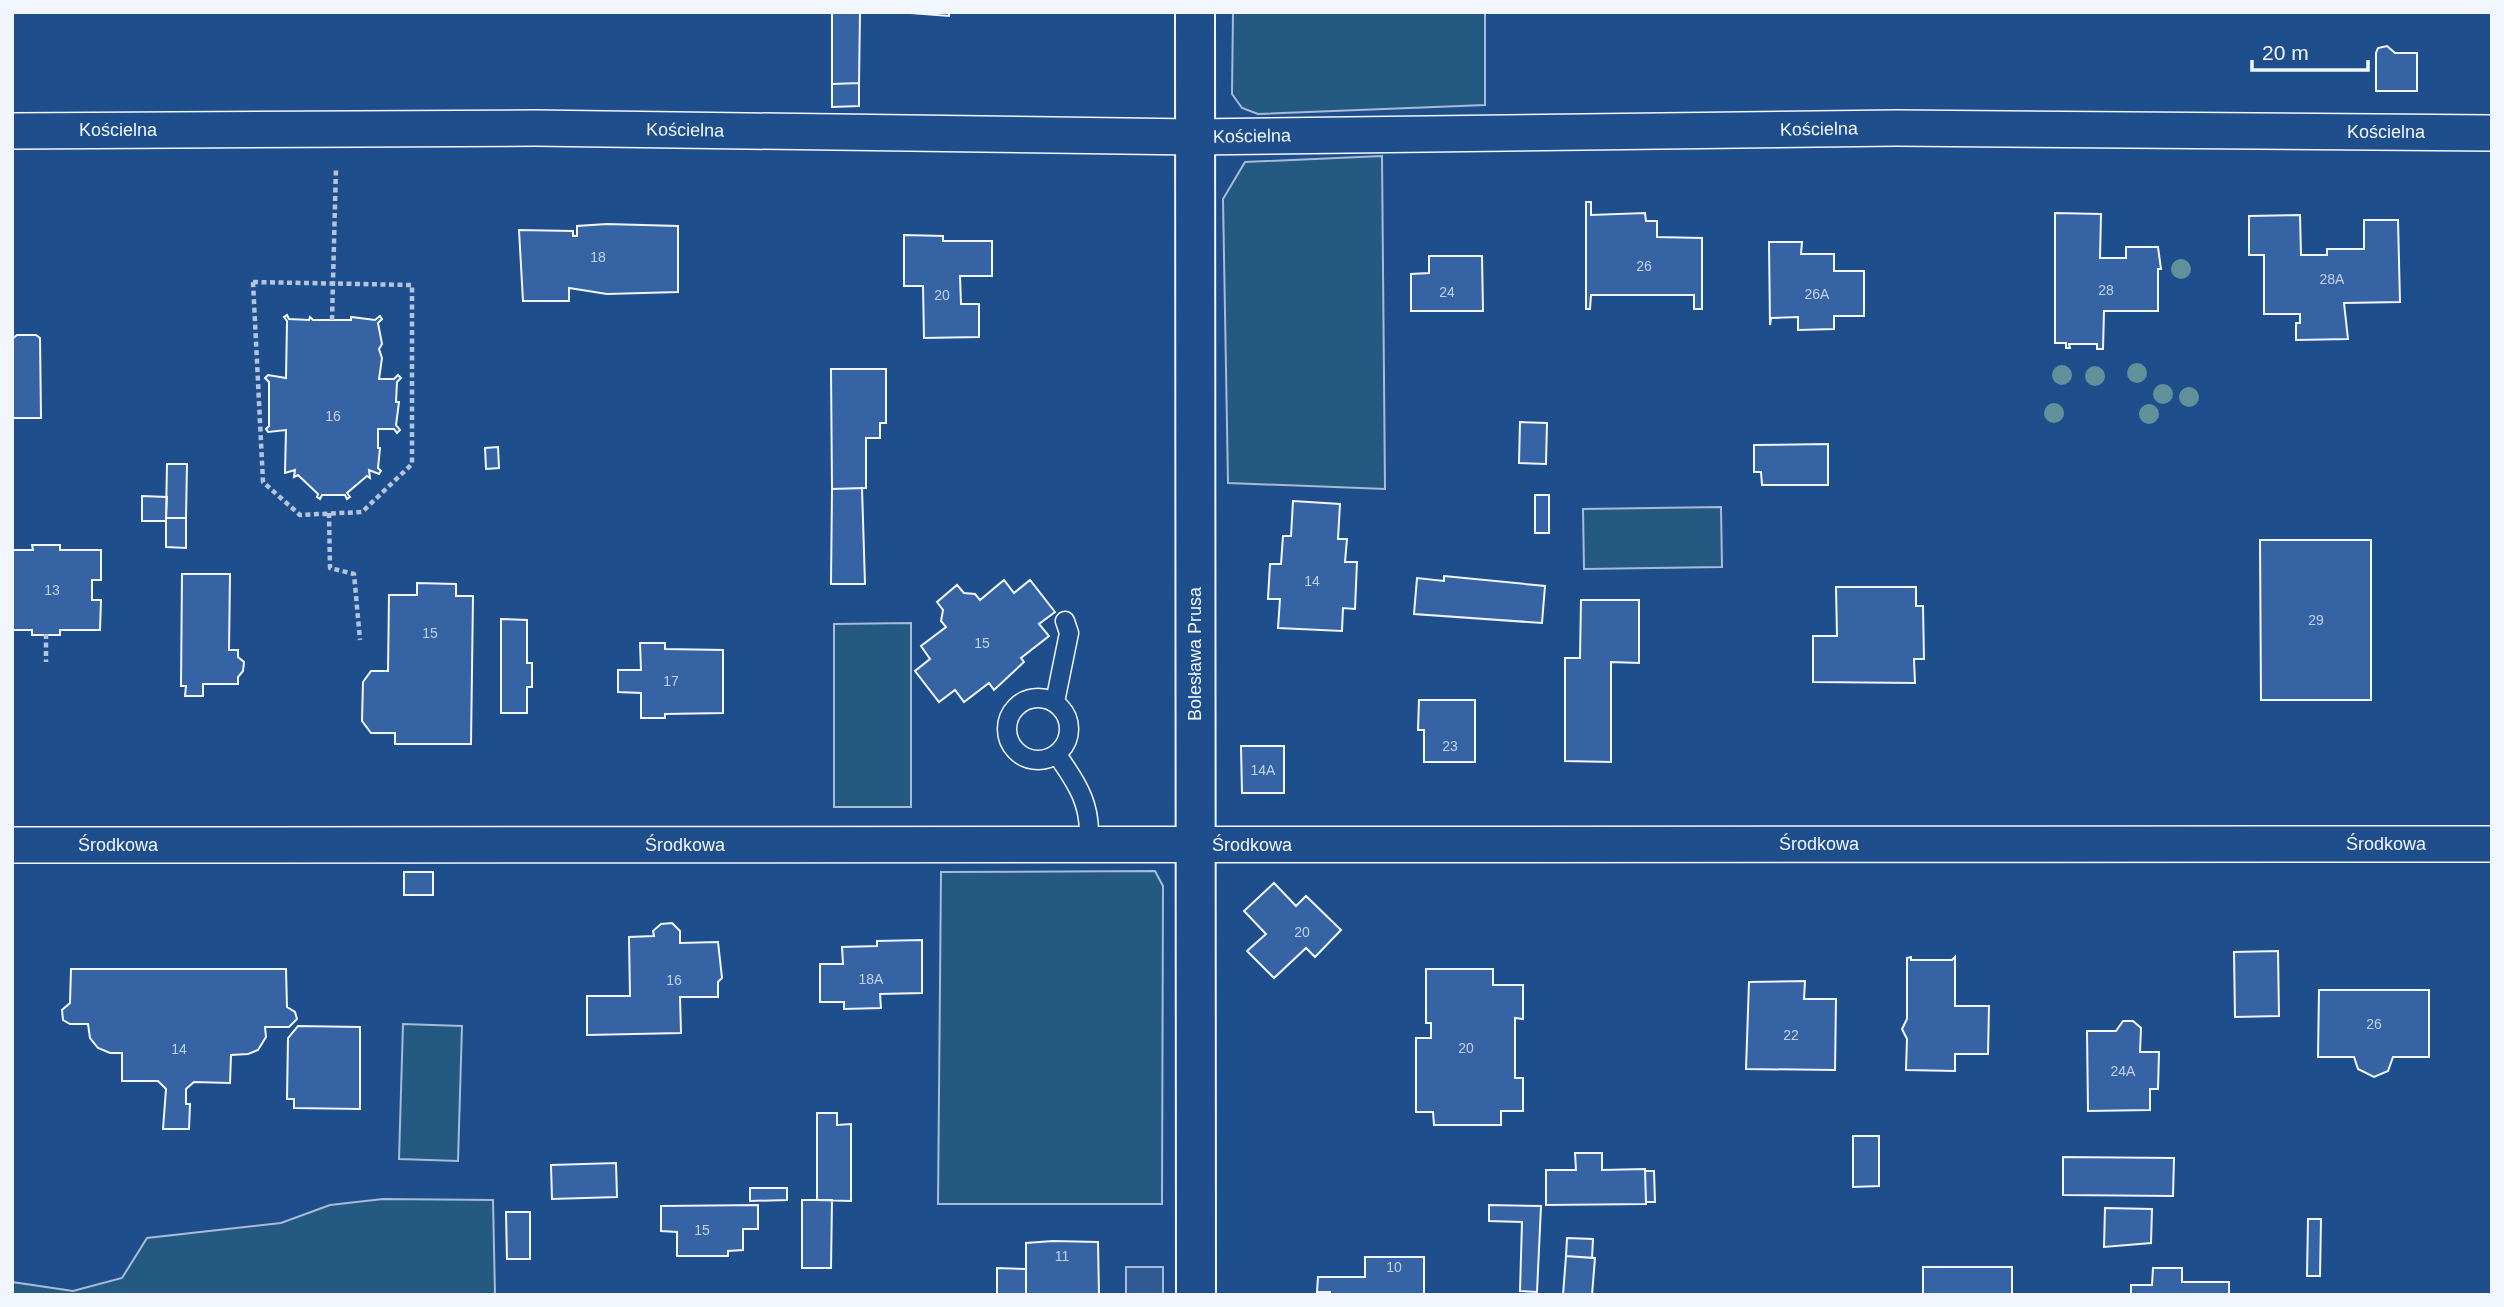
<svg xmlns="http://www.w3.org/2000/svg" width="2504" height="1307" viewBox="0 0 2504 1307" font-family="Arial,sans-serif">
<style>
.green{fill:#245a82;stroke:#a8bbd7;stroke-width:2}
.parking{fill:#305b95;stroke:#a8bbd7;stroke-width:2}
.building{fill:#3563a3;stroke:#f2f6ff;stroke-width:2}
.lines{fill:none;stroke-linecap:round;stroke-linejoin:round}
.service-casing{stroke:#f2f6ff;stroke-width:21}
.minor-casing{stroke:#f2f6ff;stroke-width:38}
.tertiary-casing{stroke:#f2f6ff;stroke-width:42}
.path{stroke:#b3c4dc;stroke-width:4.5;stroke-dasharray:5 3.5;stroke-linecap:butt}
.service{stroke:#1f4e8c;stroke-width:18}
.minor{stroke:#1f4e8c;stroke-width:35}
.tertiary{stroke:#1f4e8c;stroke-width:38}
.tree{fill:#61919a}
.labels{text-anchor:middle;dominant-baseline:central;stroke-width:5;stroke-linejoin:round;paint-order:stroke}
.number-label{font-size:14px;fill:#c3d1e8}
.street-label{font-size:18px;fill:#f2f6ff;stroke:#1f4e8c}
</style>
<rect width="100%" height="100%" fill="#1f4e8c"/>
<path class="green" d="M1233 12H1485V105L1258 114 1242 108 1232 94Z
M1382 156 1385 489 1228 483 1223 199 1245 162Z
M1721 507 1722 567 1584 569 1583 509Z
M911 623V807H834V624Z
M1155 871 1163 886 1162 1204H938L941 872Z
M403 1024 462 1026 458 1161 399 1159Z
M383 1199 493 1200 495 1295H12V1282L73 1291 122 1278 147 1238 281 1223 330 1205Z"/>
<path class="parking" d="M1126 1267H1163V1295H1126Z"/>
<path class="building" d="M832 12H860L859 83 832 84Z
M897 12H949V16Z
M2387 46 2395 53H2417V91H2376V53L2378 48Z
M859 83V106L832 107V84Z
M1586 202H1591V215L1645 213 1646 221H1657V237L1702 238V309H1694V295H1591L1590 309H1586Z
M2055 213 2101 214 2100 258H2126V247H2158L2161 269H2158V311H2104L2103 349H2097V344H2069L2070 348H2066V343H2055Z
M2300 215 2301 255H2327V249H2364V220H2398L2400 302 2344 303 2348 339 2296 340V323H2300V314H2264V255H2249V216Z
M607 224 678 226V292L607 294 569 288V301H523L519 230 573 231V236H577V226Z
M904 235 943 236V241H992V276H960L961 304H979V337L924 338 923 286H904Z
M1769 242H1802L1801 254H1834V271H1864V316H1834V329L1798 330V317L1771 318 1770 325Z
M1429 256H1482L1483 311H1411V274L1429 273Z
M287 315 289 319 309 320 310 317 313 320H351V317L375 320 380 316 382 319 378 323 382 344 379 349 382 358 379 379H394L398 375 401 378 397 382 396 402H399L396 425 400 430 397 433 394 429H378V448H380L378 468 381 471 379 474 369 470 370 478 367 476 347 493 350 497 347 499 345 495H322L320 499 317 497 318 494 298 475 294 477 295 470 285 473 286 430 268 432 266 429 269 426V382L265 378 268 375 286 378 287 321 284 317Z
M17 335H36L40 338 41 418H12V339Z
M831 369H886V423H880V438H866V488L832 489Z
M1520 422 1547 423 1546 464 1519 463Z
M1828 444V485H1762L1761 472H1754V445Z
M498 447 499 468 486 469 485 448Z
M167 464H187L186 518H166Z
M862 488 865 584H831L832 489Z
M1535 495H1549V533H1535Z
M142 496 167 497 166 521H142Z
M1293 501 1340 504 1338 539H1347L1345 562H1357L1355 609 1343 608 1342 631 1278 628 1280 599H1268L1270 564H1281L1283 536H1291Z
M166 518H186V548L166 547Z
M2260 540H2371V700H2261Z
M32 545H60V550H101V580H92V600H101L100 630H60V635H32V630H12V550H33Z
M182 574H230L229 650H238V657L244 662 243 671 238 677V684H203V696H185L186 686H181Z
M1444 576 1545 586 1542 623 1414 614 1417 578 1444 581Z
M1004 580 1014 593 1030 580 1055 612 1039 624 1049 636 1021 658 1024 662 994 690 989 683 964 702 955 690 939 702 915 671 930 659 921 646 946 627 941 621 943 610 937 602 957 585 964 593 975 594 980 600Z
M417 583 456 584V596H473L471 744H395V733H371L362 721 363 682 371 671H388L389 595H417Z
M1836 587H1916V606H1923L1924 659H1914L1915 683 1813 682V636H1837Z
M1581 600H1639V663L1611 662V762L1565 761V658H1580Z
M501 619 527 620V663H532V687H527V713H501Z
M640 643H665V649L723 650V713L665 714V718H641V693L618 692V670H641Z
M1419 700H1475V762H1424V730H1418Z
M1241 746H1284V793H1242Z
M404 872H433V895H404Z
M1274 883 1296 906 1306 896 1341 930 1315 957 1306 948 1274 978 1247 951 1266 934 1244 911Z
M672 923 680 931V943L718 942 722 978 718 982V997H680L681 1033 587 1035V996H630L629 937 654 936 653 931 661 924Z
M922 940V993L880 994 881 1008 844 1009V1002H820V964H843L842 947 877 946V941Z
M2278 951 2279 1016 2235 1017 2234 952Z
M1911 957V960H1952L1955 957V1006H1989L1988 1054H1955V1071L1906 1070 1907 1039 1902 1029 1907 1019V958Z
M71 969H286L287 1007 295 1012 297 1019 289 1027H265L266 1037 258 1050 248 1054 231 1055 230 1083 194 1082 186 1089V1104H190L189 1129H163L166 1089 158 1081H122V1053H110L98 1048 90 1038 88 1024H70L63 1020 62 1010 70 1003Z
M1426 969H1493V985H1523V1019L1515 1018V1078H1523V1111H1501V1125H1434L1433 1112H1416V1038H1431V1023H1426Z
M1805 981 1804 999H1836L1835 1070 1746 1069 1749 982Z
M2319 990H2429V1057H2393L2388 1071 2374 1077 2358 1069 2354 1057H2318Z
M2123 1021H2133L2141 1028 2140 1052H2159L2158 1089H2150V1110L2088 1111 2087 1031H2116Z
M298 1026 360 1027V1109L294 1108V1099H287L288 1038Z
M817 1113H837V1125L851 1124V1201L817 1200Z
M1853 1136H1879V1186L1853 1187Z
M1575 1153H1602V1170L1645 1169 1646 1204 1546 1205V1170H1576Z
M2063 1157 2174 1158 2173 1196 2063 1195Z
M616 1163 617 1197 552 1199 551 1165Z
M1645 1171H1654L1655 1202H1646Z
M750 1188H787V1200L750 1201Z
M802 1200H832L831 1268H802Z
M758 1205V1229H743V1250L728 1251V1256H677V1232L661 1231V1206Z
M1489 1205 1541 1206 1537 1292 1520 1291 1522 1222 1489 1221Z
M2105 1208 2152 1209 2151 1243 2104 1247Z
M506 1212H530V1259H507Z
M2308 1219H2321L2320 1276H2307Z
M1567 1238 1593 1239 1592 1258 1566 1256Z
M1053 1241 1098 1242 1099 1295H1026V1243Z
M1566 1256 1595 1258 1592 1295H1563Z
M1365 1257H1424V1295H1330V1292H1317L1318 1277H1365Z
M1923 1267H2012V1295H1923Z
M997 1268 1026 1269V1295H997Z
M2153 1268H2182V1282H2229V1295H2131V1285H2152Z"/>
<g class="lines">
<defs>
<path id="service" d="M1007 729a31 31 0 1 1 62 0a31 31 0 1 1-62 0Z
M1055 702 1069 633 1065 621
M1057 755C1078 784 1093 808 1088 845"/>
<path id="minor" d="M12 131 534 128 1194 137 1896 128 2492 133
M12 845 2492 844"/>
<path id="tertiary" d="M1195 12 1196 1295"/>
</defs>
<use href="#service" class="service-casing"/>
<use href="#minor" class="minor-casing"/>
<use href="#tertiary" class="tertiary-casing"/>
<path class="path" d="M253 282 412 285V464L362 512 300 515 263 482Z
M332 320 336 167
M329 513 330 568 354 574 360 640
M46 634V662"/>
<use href="#service" class="service"/>
<use href="#minor" class="minor"/>
<use href="#tertiary" class="tertiary"/>
</g>
<g class="tree">
<circle cx="2181" cy="269" r="10"/>
<circle cx="2137" cy="373" r="10"/>
<circle cx="2062" cy="375" r="10"/>
<circle cx="2095" cy="376" r="10"/>
<circle cx="2163" cy="394" r="10"/>
<circle cx="2189" cy="397" r="10"/>
<circle cx="2054" cy="413" r="10"/>
<circle cx="2149" cy="414" r="10"/>
</g>
<g class="labels">
<g class="number-label">
<text x="598" y="257">18</text>
<text x="1644" y="266">26</text>
<text x="2332" y="279">28A</text>
<text x="2106" y="290">28</text>
<text x="1447" y="292">24</text>
<text x="1817" y="294">26A</text>
<text x="942" y="295">20</text>
<text x="333" y="416">16</text>
<text x="1312" y="581">14</text>
<text x="52" y="590">13</text>
<text x="2316" y="620">29</text>
<text x="430" y="633">15</text>
<text x="982" y="643">15</text>
<text x="671" y="681">17</text>
<text x="1450" y="746">23</text>
<text x="1263" y="770">14A</text>
<text x="1302" y="932">20</text>
<text x="871" y="979">18A</text>
<text x="674" y="980">16</text>
<text x="2374" y="1024">26</text>
<text x="1791" y="1035">22</text>
<text x="1466" y="1048">20</text>
<text x="179" y="1049">14</text>
<text x="2123" y="1071">24A</text>
<text x="702" y="1230">15</text>
<text x="1062" y="1256">11</text>
<text x="1394" y="1267">10</text>
</g>
<g class="street-label">
<text transform="translate(1819 129) rotate(-1)">Kościelna</text>
<text x="118" y="130">Kościelna</text>
<text transform="translate(685 130) rotate(1)">Kościelna</text>
<text x="2386" y="132">Kościelna</text>
<text transform="translate(1252 136) rotate(-1)">Kościelna</text>
<text transform="translate(1195 654) rotate(-90)">Bolesława Prusa</text>
<text x="1819" y="844">Środkowa</text>
<text x="2386" y="844">Środkowa</text>
<text x="118" y="845">Środkowa</text>
<text x="685" y="845">Środkowa</text>
<text x="1252" y="845">Środkowa</text>
</g>
</g>
<rect width="2504" height="1307" fill="none" stroke="#f2f6ff" stroke-width="28"/>
<path d="M2252 60v10h116v-10" fill="none" stroke="#f2f6ff" stroke-width="3.5"/>
<text x="2262" y="60" font-size="21" fill="#f2f6ff" stroke="#1f4e8c" stroke-width="5" paint-order="stroke">20 m</text>
</svg>
